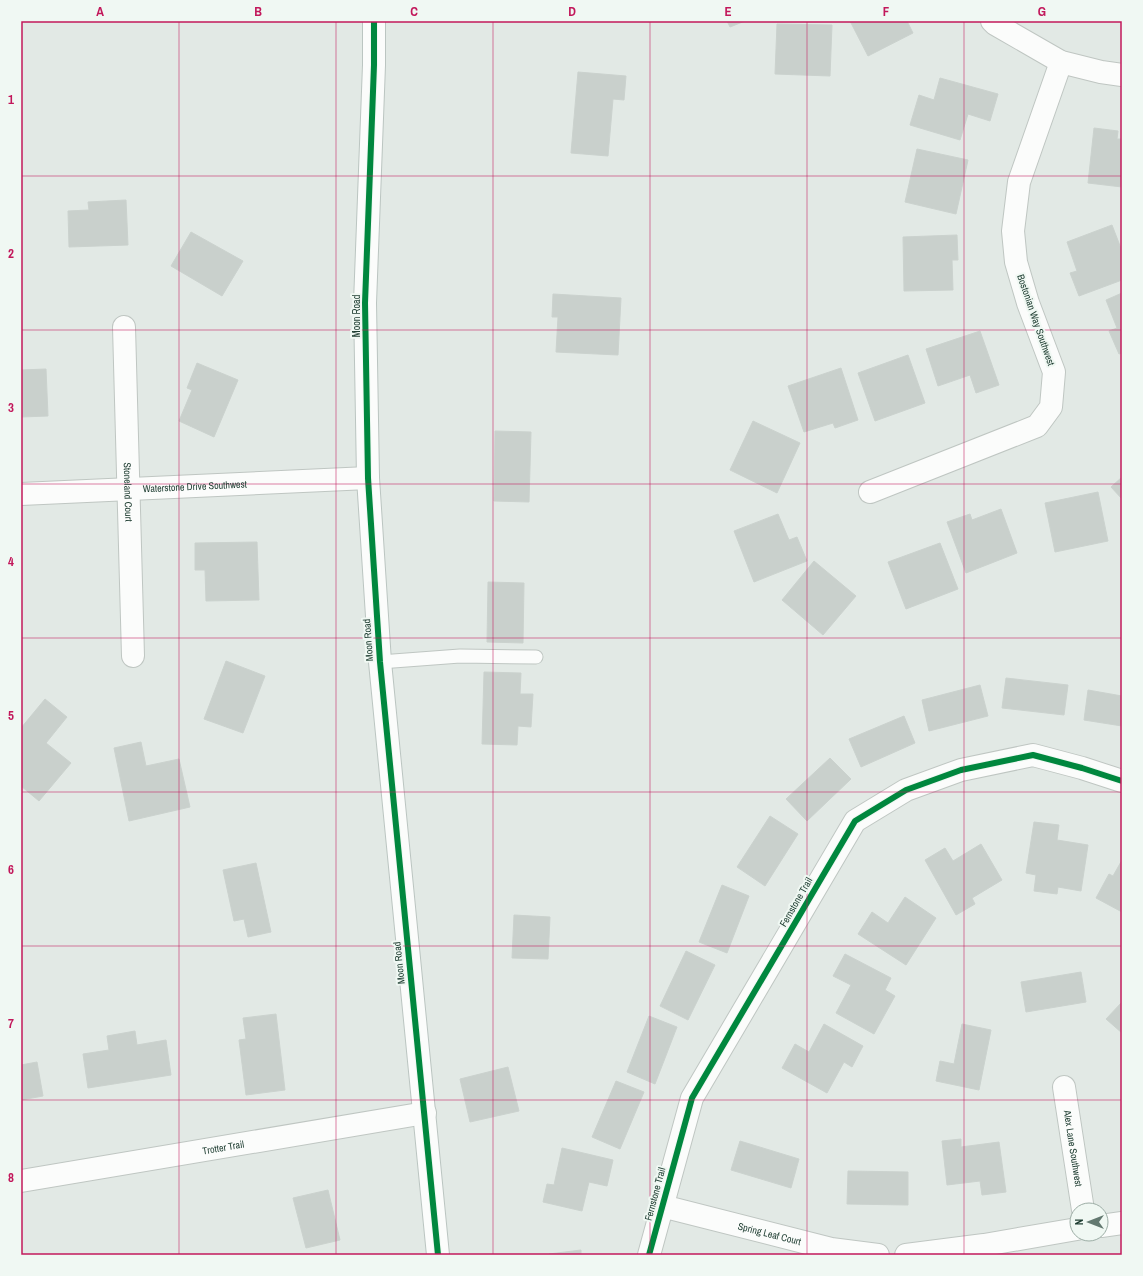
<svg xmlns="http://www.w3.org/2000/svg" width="1143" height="1276" viewBox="0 0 1143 1276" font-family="'Archivo Narrow',sans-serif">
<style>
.building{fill:#c9d0cc;stroke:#cbd2ce}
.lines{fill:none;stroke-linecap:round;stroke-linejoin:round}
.lane-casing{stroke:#bfc6c2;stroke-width:15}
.street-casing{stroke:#bfc6c2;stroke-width:24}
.secondary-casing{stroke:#bbc5c1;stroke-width:24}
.lane{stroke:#fbfcfb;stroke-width:13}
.street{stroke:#fbfcfb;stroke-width:22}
.secondary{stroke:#fbfcfb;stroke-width:22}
.cycleway-casing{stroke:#f0f8f3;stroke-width:8}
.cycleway{stroke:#00873e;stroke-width:6}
.grid{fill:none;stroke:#c2185b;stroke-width:1;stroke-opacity:0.55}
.labels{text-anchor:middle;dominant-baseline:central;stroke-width:4;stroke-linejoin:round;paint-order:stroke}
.street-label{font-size:10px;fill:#1e3d31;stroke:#f0f8f3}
.neatline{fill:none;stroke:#c2185b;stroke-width:1.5}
.grid-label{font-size:13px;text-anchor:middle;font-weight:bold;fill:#c2185b}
</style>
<rect width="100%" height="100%" fill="#e2e9e5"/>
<path class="building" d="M727 21H745L730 27Z
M850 21H907L913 33 868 56Z
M777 24 832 25 830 76 775 74Z
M578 72 626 76 624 100 613 99 608 156 571 153Z
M940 78 998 94 990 121 968 114 960 140 910 125 919 95 934 100Z
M1094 128 1118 131 1117 139H1122V187L1088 183Z
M917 149 968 160 956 214 905 202Z
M126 200 128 245 69 247 68 211 89 210 88 202Z
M1112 225 1122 251V280L1079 296 1070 273 1077 271 1067 242Z
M191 232 243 261 222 296 171 266Z
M957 235 958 260H952L953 290 904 291 903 237Z
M1122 293V353L1119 354 1109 331 1117 328 1106 300Z
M553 294 621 298 618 355 556 352 558 317H552Z
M980 331 999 385 976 393 970 375 938 386 926 349Z
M908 355 925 403 875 421 858 373Z
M197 363 238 380 214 437 179 421 192 390 187 388Z
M841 368 858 420 835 428 833 423 804 432 788 386Z
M46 369 48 416 21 417V370Z
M753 421 800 443 777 493 730 470Z
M495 431 531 432 529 502 494 501Z
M1122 477V499L1111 487Z
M1098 492 1108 541 1055 552 1045 503Z
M1001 509 1017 553 966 573 947 522 970 514 972 520Z
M778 514 789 540 797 537 807 561 754 582 734 531Z
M257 542 259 600 206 601 205 570H195V543Z
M940 543 958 589 906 609 888 562Z
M814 561 856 596 823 635 782 600Z
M488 582 524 583 523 643 487 642Z
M226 661 265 676 243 733 204 719Z
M484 672 521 673 520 694H533L531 727 518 726 517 745 482 744Z
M1006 678 1068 685 1064 715 1002 708Z
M980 685 988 716 929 731 922 700Z
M1088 690 1122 696V726L1084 720Z
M45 699 67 717 46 743 71 763 39 801 21 786V728Z
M904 716 915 743 861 767 849 739Z
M141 742 146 766 179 759 190 807 129 821 114 748Z
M830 758 851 779 807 821 786 799Z
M770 816 798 834 765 886 737 867Z
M1034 822 1059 825 1057 840 1088 845 1081 891 1058 887 1057 894 1034 891 1036 875 1026 873Z
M981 844 1002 880 972 898 975 904 956 915 925 860 945 848 953 861Z
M1122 860V912L1096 898 1109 874 1113 876Z
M256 863 271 932 248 937 244 919 234 921 223 870Z
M722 885 749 896 727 953 699 942Z
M905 897 936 918 906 965 858 934 872 912 888 923Z
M514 915 550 917 548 959 512 958Z
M686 951 715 965 688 1020 660 1006Z
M845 954 891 978 885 990 895 996 874 1034 836 1013 851 985 833 976Z
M1081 972 1086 1002 1026 1012 1021 982Z
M1122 1002V1033L1106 1019Z
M276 1014 285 1090 246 1095 239 1040 246 1039 243 1018Z
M649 1016 677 1027 655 1084 627 1072Z
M824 1024 863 1046 852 1067 844 1062 827 1093 782 1068 795 1044 809 1052Z
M962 1024 991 1030 979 1090 936 1081 940 1061 954 1064Z
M135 1031 137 1045 166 1040 171 1075 88 1088 83 1054 109 1050 107 1036Z
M37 1062 43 1096 21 1100V1065Z
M508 1067 519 1111 470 1122 460 1079Z
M616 1081 644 1092 620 1149 592 1137Z
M961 1139V1147L999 1142 1006 1192 982 1195 980 1181 947 1185 942 1141Z
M740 1141 799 1159 791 1188 731 1170Z
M562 1148 613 1160 607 1186 589 1182 582 1211 543 1202 547 1184 554 1185Z
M848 1171 908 1172V1205L847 1204Z
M328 1190 340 1240 306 1248 293 1198Z
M581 1250V1255H549V1254Z"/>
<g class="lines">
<defs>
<path id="lane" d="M380 662 460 656 536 657"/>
<g id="street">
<path d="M992 21 995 24 1061 62 1101 72 1122 75"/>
<path id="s1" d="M124 327 133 656"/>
<path d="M870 492 1037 426 1051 407 1054 372 1028 303 1016 262 1013 231 1019 182 1061 62"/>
<path id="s2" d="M21 494 368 478"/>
<path id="s3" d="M1064 1087 1083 1210"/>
<path id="s4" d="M21 1181 425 1113"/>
<path id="s5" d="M662 1206 831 1249 878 1255"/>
<path d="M1101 1226 1122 1223"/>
<path d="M649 1255 692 1098 855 821 906 790 961 770 1033 755 1082 768 1122 781"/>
<path d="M906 1255 984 1245 1077 1229"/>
</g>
<path id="secondary" d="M374 21V65L365 303 368 478 380 662 438 1255"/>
</defs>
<use href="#lane" class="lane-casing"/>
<use href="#street" class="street-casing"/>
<use href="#secondary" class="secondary-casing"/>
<use href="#lane" class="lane"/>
<use href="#street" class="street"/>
<use href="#secondary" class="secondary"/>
<defs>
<path id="cycleway" d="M374 21V65L365 303 368 478 380 662 438 1255
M649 1255 692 1098 855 821 906 790 961 770 1033 755 1082 768 1122 781"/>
</defs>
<use href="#cycleway" class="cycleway-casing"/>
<use href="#cycleway" class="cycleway"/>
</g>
<path class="grid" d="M179 21V1255M336 21V1255M493 21V1255M650 21V1255M807 21V1255M964 21V1255M21 176H1122M21 330H1122M21 484H1122M21 638H1122M21 792H1122M21 946H1122M21 1100H1122"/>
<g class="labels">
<g class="street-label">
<text transform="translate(356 316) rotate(-90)">Moon Road</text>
<text transform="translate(1036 320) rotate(71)">Bostonian Way Southwest</text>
<text stroke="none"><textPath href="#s2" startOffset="174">Waterstone Drive Southwest</textPath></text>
<text stroke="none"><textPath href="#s1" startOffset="165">Stoneland Court</textPath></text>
<text transform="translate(368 640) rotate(-94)">Moon Road</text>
<text transform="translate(796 902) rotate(-60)">Fernstone Trail</text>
<text transform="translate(399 963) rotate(-96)">Moon Road</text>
<text stroke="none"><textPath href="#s4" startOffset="205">Trotter Trail</textPath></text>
<text stroke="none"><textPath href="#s3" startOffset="62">Alex Lane Southwest</textPath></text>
<text transform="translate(655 1194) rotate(-75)">Fernstone Trail</text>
<text stroke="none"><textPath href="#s5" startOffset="111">Spring Leaf Court</textPath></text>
</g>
</g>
<rect width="1143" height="1276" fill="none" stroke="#f0f8f3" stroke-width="44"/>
<g transform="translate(1089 1222) rotate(270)"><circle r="19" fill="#f0f8f3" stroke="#9cada5"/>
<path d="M0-3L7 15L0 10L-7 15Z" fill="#637970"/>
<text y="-6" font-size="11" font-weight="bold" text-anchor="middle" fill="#1e3d31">N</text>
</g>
<rect x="22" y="22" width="1099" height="1232" class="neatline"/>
<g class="grid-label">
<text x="100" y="16">A</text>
<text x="258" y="16">B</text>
<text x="414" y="16">C</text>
<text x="572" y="16">D</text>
<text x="728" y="16">E</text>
<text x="886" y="16">F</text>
<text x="1042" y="16">G</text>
<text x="11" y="104">1</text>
<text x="11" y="258">2</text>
<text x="11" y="412">3</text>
<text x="11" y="566">4</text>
<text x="11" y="720">5</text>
<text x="11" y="874">6</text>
<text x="11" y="1028">7</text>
<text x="11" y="1182">8</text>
</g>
</svg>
